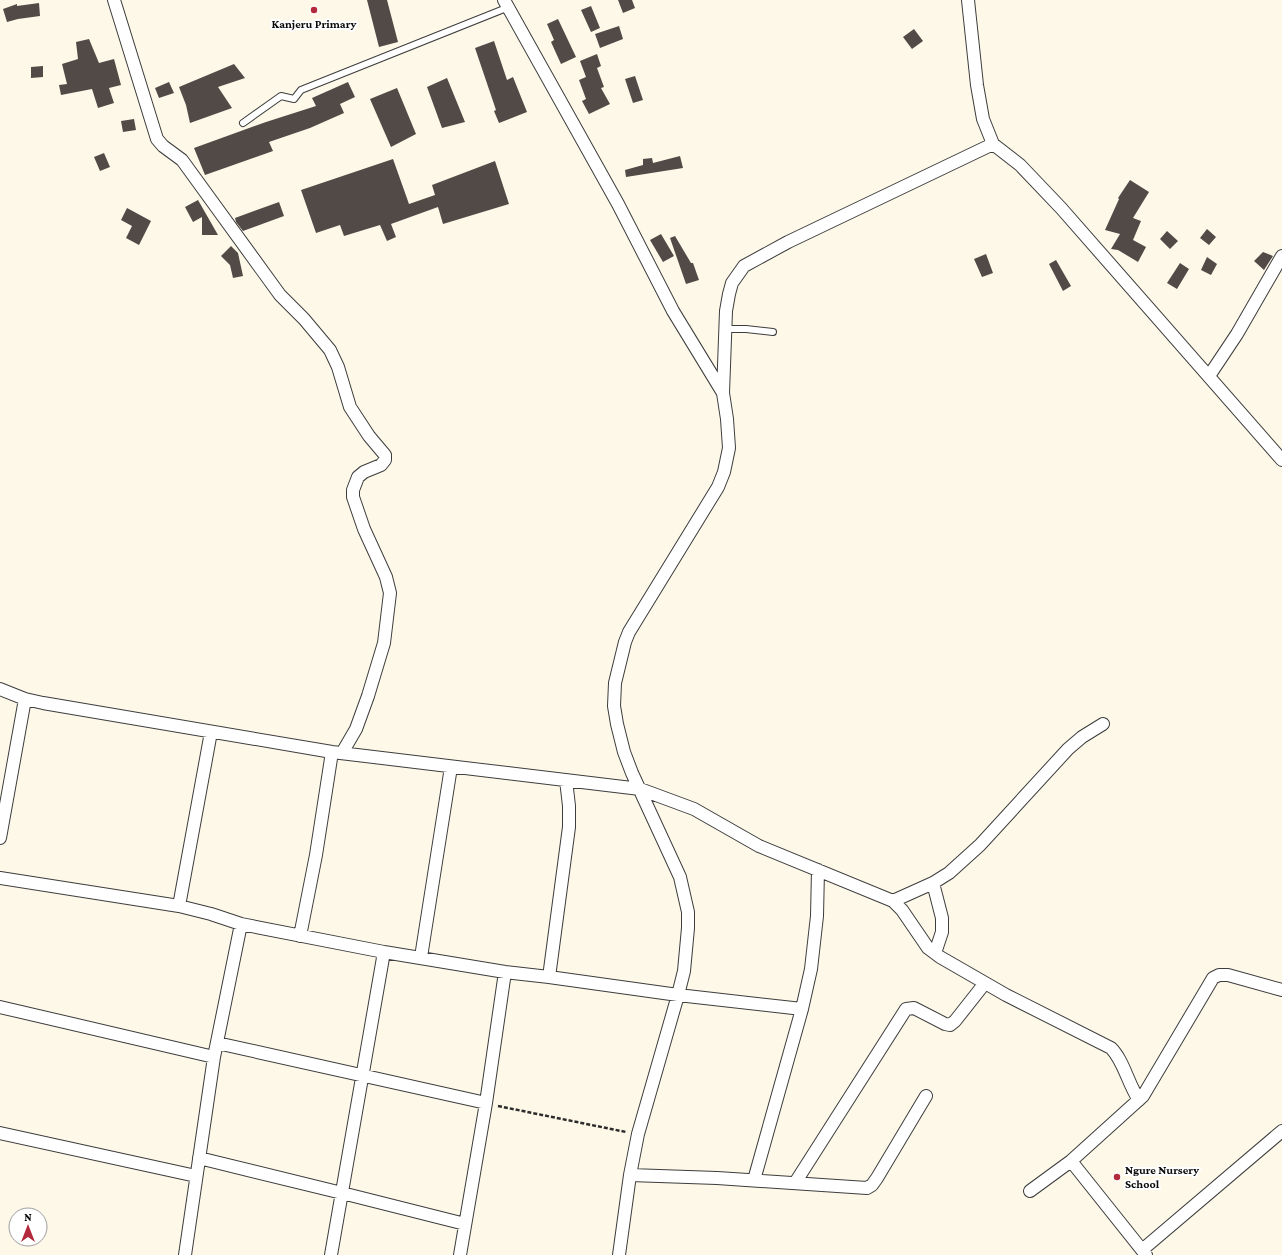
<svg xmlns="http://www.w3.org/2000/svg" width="1282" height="1255" viewBox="0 0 1282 1255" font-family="'Crimson Pro',serif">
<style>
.building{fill:#524a47}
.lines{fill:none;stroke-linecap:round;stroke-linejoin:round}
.service-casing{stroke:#3d3d3d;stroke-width:8}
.minor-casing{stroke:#3d3d3d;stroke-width:14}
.path{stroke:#2c2c2c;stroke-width:2.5;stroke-dasharray:4 2;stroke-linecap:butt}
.service{stroke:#fff;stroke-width:6}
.minor{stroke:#fff;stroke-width:12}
.poi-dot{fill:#b32a3c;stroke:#fff;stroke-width:1.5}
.labels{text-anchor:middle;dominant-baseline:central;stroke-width:4;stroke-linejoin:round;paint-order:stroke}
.poi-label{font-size:12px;font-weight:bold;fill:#0a0a0a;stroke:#fff}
</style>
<rect width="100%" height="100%" fill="#fef8e8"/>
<path class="building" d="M367 0H387L398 42 379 47Z
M618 0H632L635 8 623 13Z
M39 3 40 16 18 19 7 22 3 9 17 4V6Z
M591 6 600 28 591 32 581 10Z
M558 19 576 57 561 64 551 42 554 40 547 24Z
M619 26 623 39 600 48 595 34Z
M914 29 923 41 912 49 903 37Z
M89 39 99 63 114 59 121 85 109 88 114 103 98 108 92 89 61 95 59 85 67 84 62 64 78 59 76 42Z
M494 41 507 80 513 77 527 112 499 123 494 111 496 110 475 48Z
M597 54 601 66 597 68 604 87 601 88 610 104 589 114 582 101 586 99 579 80 586 77 580 61Z
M234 64 245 78 218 87 232 108 190 123 186 105 179 87Z
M43 66V77L31 78V67Z
M635 76 643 100 633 103 625 79Z
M447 78 465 122 442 128 427 87Z
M169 82 174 93 159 98 155 88Z
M348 82 355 97 340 104 344 113 310 128 269 142 273 151 205 175 194 148 266 122 316 106 312 98Z
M397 88 416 134 391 147 370 99Z
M134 119 136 130 123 132 121 121Z
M104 153 110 167 100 171 94 157Z
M680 156 683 168 626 177 625 170 643 165V159L652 158 653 163Z
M393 159 409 204 435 195 432 185 495 161 509 204 443 224 438 207 391 224 396 237 387 241 380 225 344 236 340 225 316 233 301 190Z
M1130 180 1149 192 1133 218 1141 221 1133 240 1146 247 1138 262 1118 250 1111 249 1120 234 1105 230 1119 199 1118 198Z
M198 200 218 235H202V217L193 222 185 207Z
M279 202 284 216 243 231 236 222 235 218Z
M127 208 151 221 139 245 126 238 132 226 121 220Z
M1207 229 1216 237 1209 245 1200 238Z
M1167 231 1178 241 1170 249 1160 239Z
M661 234 674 256 663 262 650 240Z
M675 236 691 263H693L699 280 686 284 670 238Z
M231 246 238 253 243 276 233 278 230 265 221 256Z
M1263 252 1273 256 1264 270 1254 261Z
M986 254 993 273 982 277 974 259Z
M1207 257 1217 264 1211 275 1201 270Z
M1056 260 1071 286 1063 291 1049 264Z
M1180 263 1189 269 1177 289 1167 283Z"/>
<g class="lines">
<defs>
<path id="service" d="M243 123 281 96 294 99 301 90 509 7
M726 329H746L773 332"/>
<path id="minor" d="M114 0 157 139 163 146 182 160 280 295 304 319 330 350 338 367 350 407 369 436 385 455V460L381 465 364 472 358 477 353 490V497L364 529 386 577 390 593 384 643 368 696 356 729 342 753
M504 0 618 204 673 311 723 393 727 419 729 448 724 472 718 487 629 632 625 642 615 683 614 706 617 724 624 752 632 773 680 877 688 912V928L684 971 678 995 638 1134 630 1175 619 1255
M968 0 977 85 983 119 993 144 1020 165 1061 208 1282 460
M1209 376 1237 334 1282 256
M723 393 726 311 729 294 732 283 744 266 788 242 993 144
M0 689 25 699 43 703 332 752 640 789 694 809 759 846 893 901 902 910 928 948 940 957 1006 995 1111 1048C1124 1061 1128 1084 1139 1100
M0 838 25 699
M0 878 179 906 211 914 241 924 384 952 505 972 549 977 678 995 802 1009
M933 883 942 918V932L935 953
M893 901 933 883 949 873 980 845 1068 749 1082 737 1103 724
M179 906 211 732
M300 936 316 855 332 752
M421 957 451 767
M549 977 569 827V806L566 780
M0 1007 214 1057
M217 1043 486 1103
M0 1133 196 1176
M199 1158 342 1193 465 1224
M630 1175 717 1178 867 1188 872 1185 877 1178 926 1096
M754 1180 802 1009 811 969 817 916 818 870
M795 1183 906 1009 914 1008 945 1024 950 1025 955 1021 985 983
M1030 1191 1071 1161
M1142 1250 1282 1131
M185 1255 214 1057 241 924
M331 1255 384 952
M460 1255 486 1103 505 972
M1146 1255 1071 1161 1143 1096 1213 978 1219 975H1228L1282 990"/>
</defs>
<use href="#service" class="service-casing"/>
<use href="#minor" class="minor-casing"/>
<path class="path" d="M498 1106 626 1132"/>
<use href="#service" class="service"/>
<use href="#minor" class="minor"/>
</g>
<g class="poi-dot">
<circle cx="314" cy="10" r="4"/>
<circle cx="1117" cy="1177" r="4"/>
</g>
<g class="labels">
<g class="poi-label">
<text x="314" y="24">Kanjeru Primary</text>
<text x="1125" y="1170" text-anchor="start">Ngure Nursery<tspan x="1125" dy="14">School</tspan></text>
</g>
</g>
<g transform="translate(28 1227)"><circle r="19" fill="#ffffff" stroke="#9d9d9d"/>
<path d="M0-3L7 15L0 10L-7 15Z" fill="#b32a3c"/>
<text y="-6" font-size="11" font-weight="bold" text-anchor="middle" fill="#0a0a0a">N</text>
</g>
</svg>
